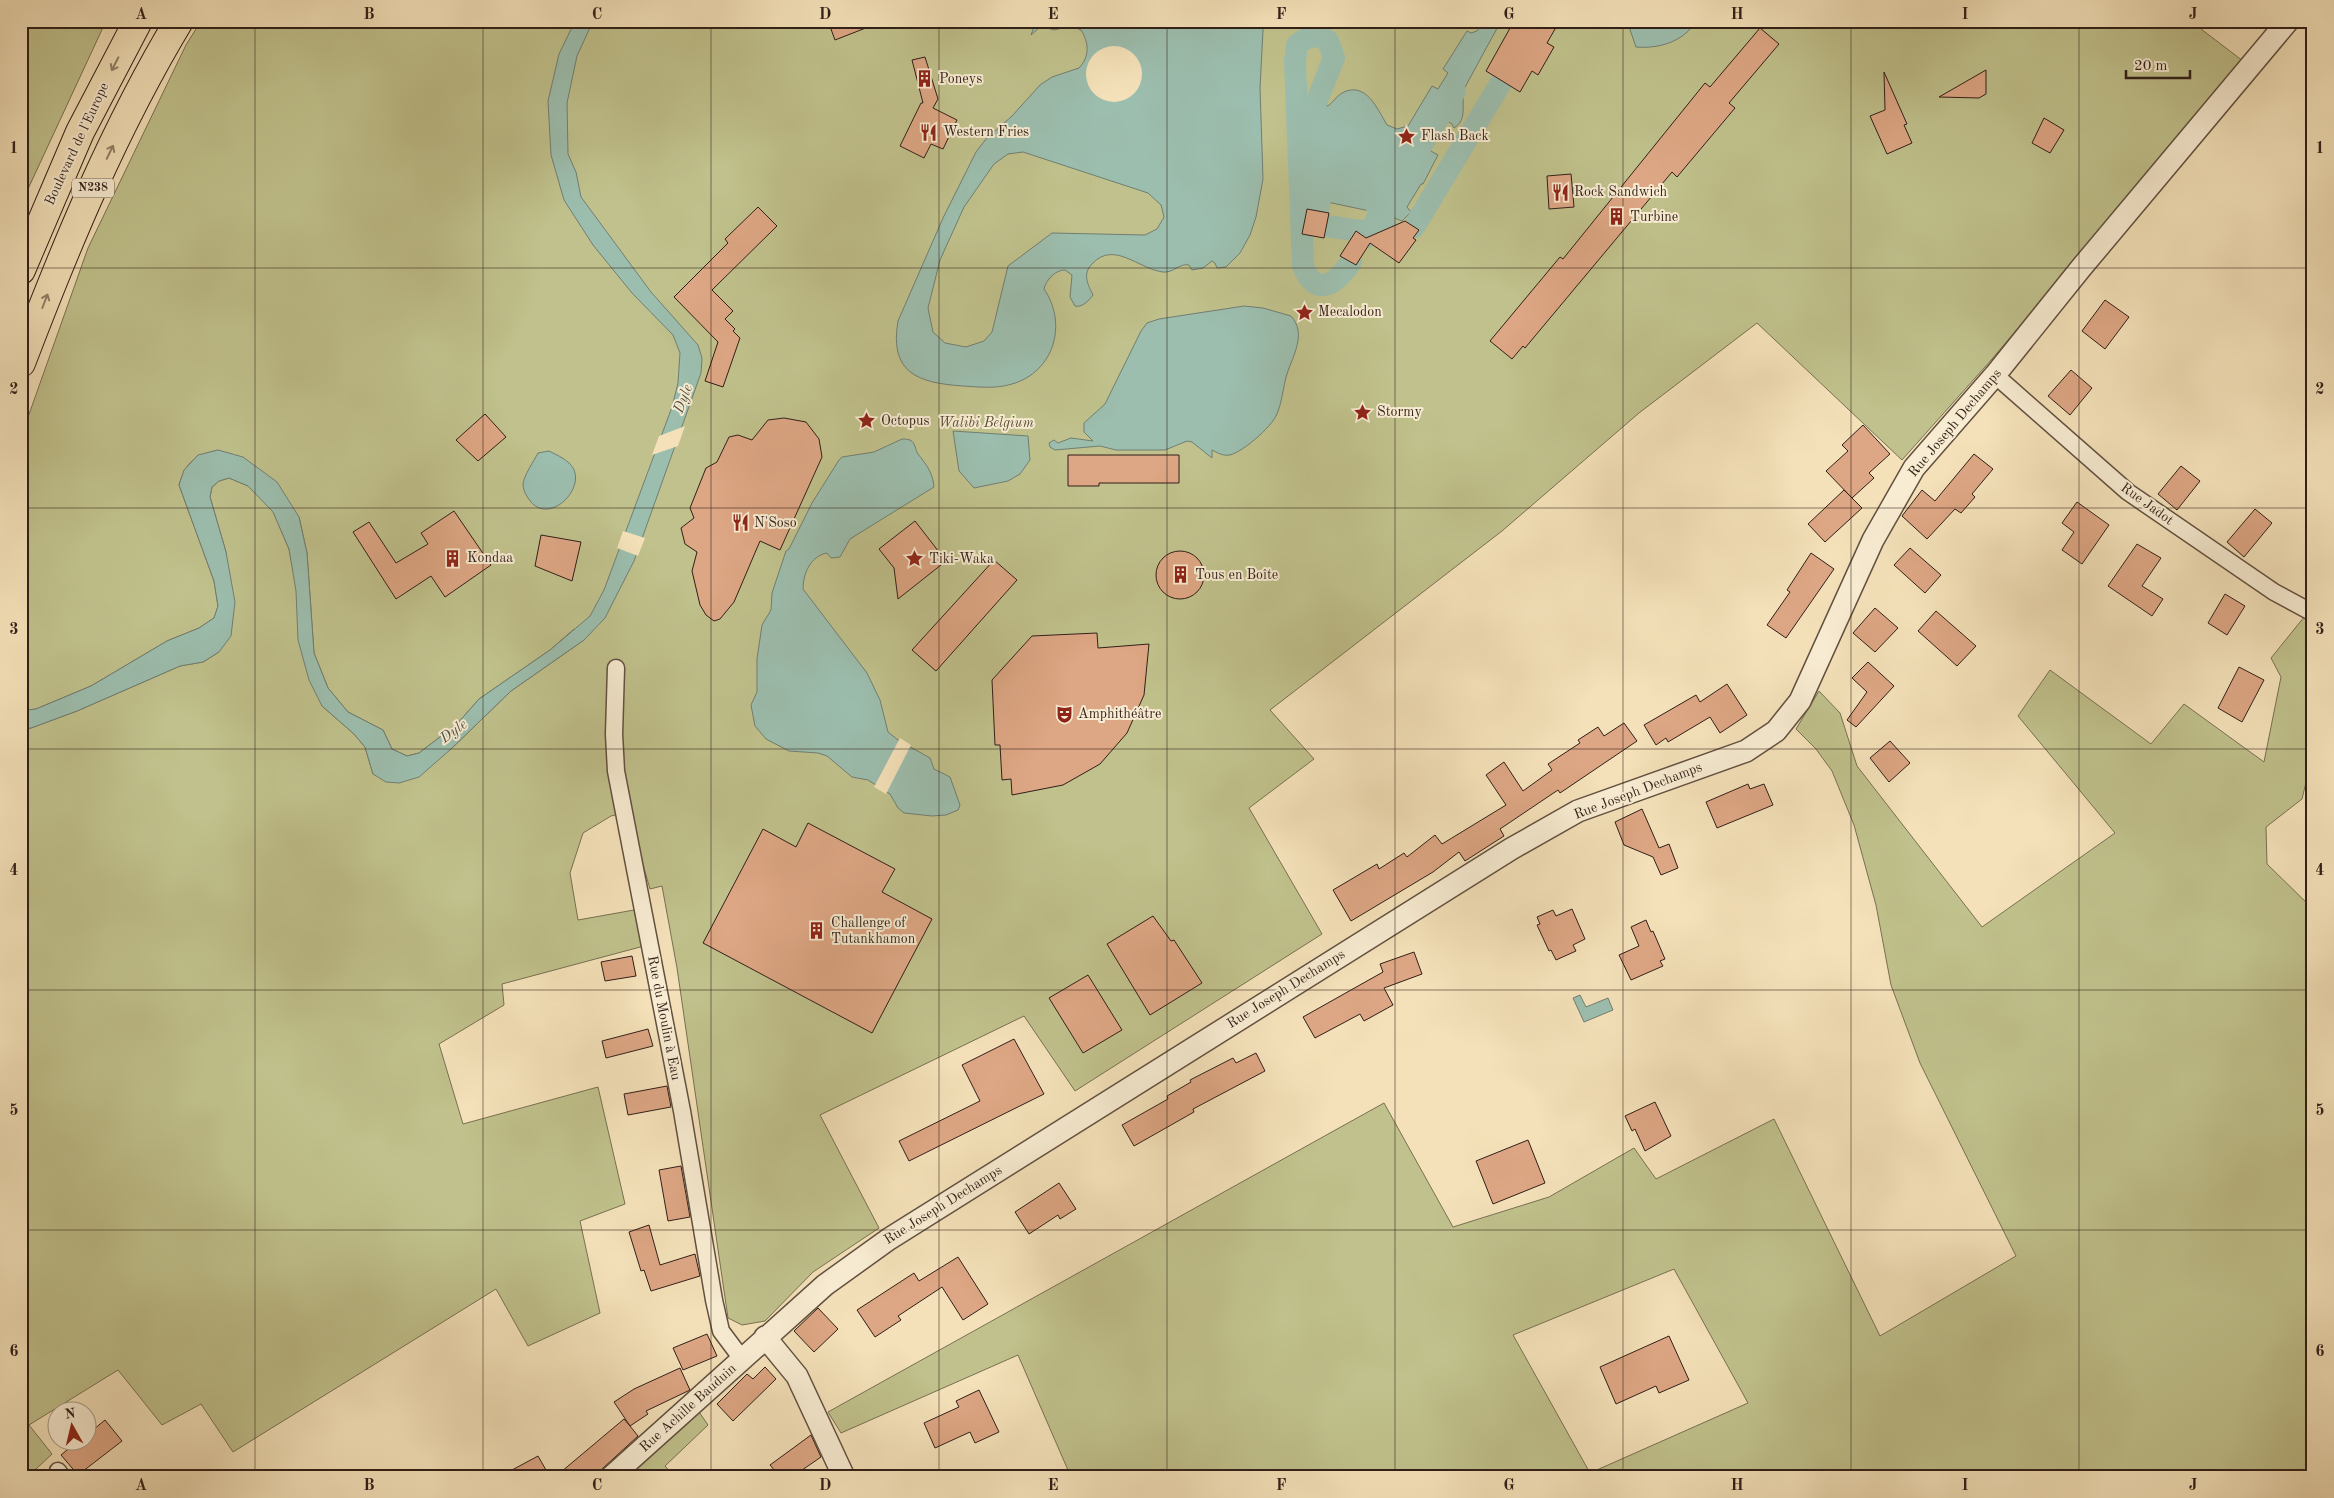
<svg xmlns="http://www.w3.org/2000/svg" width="2334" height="1498" viewBox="0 0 2334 1498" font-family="'Old Standard TT',serif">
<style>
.green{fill:#c0c18c;stroke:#787052;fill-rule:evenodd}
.water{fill:#9cbeae;stroke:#717e72;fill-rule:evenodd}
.pier{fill:#f4e1b9}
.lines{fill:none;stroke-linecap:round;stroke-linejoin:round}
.canal{stroke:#9cbeae;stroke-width:22}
.building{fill:#dda684;stroke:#311f18}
.minor-casing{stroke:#625040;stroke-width:19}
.tertiary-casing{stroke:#625040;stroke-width:24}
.trunk-casing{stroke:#311f18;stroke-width:30}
.minor{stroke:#f8ecd2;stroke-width:16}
.tertiary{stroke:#f8ecd2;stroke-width:21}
.trunk{stroke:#f4e1b9;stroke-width:28}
.oneway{stroke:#928068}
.grid{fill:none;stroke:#311f18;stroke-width:1;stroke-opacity:0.55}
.labels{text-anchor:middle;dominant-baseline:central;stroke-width:4;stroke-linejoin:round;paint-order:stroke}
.shield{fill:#f8ecd2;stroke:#6d5c50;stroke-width:1}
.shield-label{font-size:12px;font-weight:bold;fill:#311f18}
.poi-label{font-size:14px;fill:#311f18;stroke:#f8ecd2;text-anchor:start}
.street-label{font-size:14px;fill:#311f18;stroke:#f8ecd2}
.park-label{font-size:14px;font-style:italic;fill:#5c503b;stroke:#f8ecd2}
.water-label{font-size:15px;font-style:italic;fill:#514f45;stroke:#f8ecd2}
.neatline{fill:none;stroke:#311f18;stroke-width:2}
.grid-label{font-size:16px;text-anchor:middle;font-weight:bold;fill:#311f18}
</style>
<rect width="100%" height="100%" fill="#f4e1b9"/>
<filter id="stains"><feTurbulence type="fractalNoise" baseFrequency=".004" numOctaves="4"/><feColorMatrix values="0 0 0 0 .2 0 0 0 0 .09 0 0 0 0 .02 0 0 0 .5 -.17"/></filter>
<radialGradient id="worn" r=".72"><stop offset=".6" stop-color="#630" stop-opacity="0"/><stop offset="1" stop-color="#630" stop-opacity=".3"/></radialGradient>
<path class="green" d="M21 21H106L21 204Z
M201 21H2201V29L2243 61 1992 359 1902 460 1757 323 1639 413 1502 531 1270 710 1314 759 1249 808 1322 934 1075 1091 1024 1016 820 1115 879 1228 813 1272 765 1321 742 1325 728 1318 677 968 662 886 650 889 628 812 611 816 583 833 570 873 578 920 634 910 644 946 502 984 504 1005 439 1044 463 1124 598 1087 625 1204 580 1221 600 1313 528 1346 496 1289 233 1452 201 1404 162 1425 118 1370 29 1425 52 1454 36 1469 44 1477H21V729L31 728 77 711 180 666 203 662 219 652 226 552 210 497 212 487 219 481 229 478 248 486 273 511 289 549 322 706 354 734 365 747 373 774 451 749 511 691 584 640 574 629 550 650 479 699 457 724 419 753 407 756 392 749 383 730 348 712 328 688 314 653 307 553 299 517 218 450C195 456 186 461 179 485L214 581 218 606 214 618 199 628 167 641 91 686 36 709 21 711V445L27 420 88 248 186 45Z
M2313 606V753L2302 799 2266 827 2267 864 2313 909V1477H1071L1018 1355 841 1433 828 1412 1384 1103 1453 1227 1549 1197 1634 1148 1656 1179 1774 1119 1880 1336 2016 1256 1920 1063 1891 985 1876 905 1854 825 1832 771 1816 749 1796 729 1819 691 1840 713 1857 766 1982 927 2115 833 2018 716 2050 670 2151 744 2184 704 2264 762 2281 677 2271 658ZM1674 1269 1748 1403 1590 1473 1513 1335Z
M697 1409 708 1425 665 1466 675 1477H624Z"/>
<path class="water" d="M575 21H593L577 56 567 103 568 154 576 172 581 197 651 292 698 345 702 358 701 373 634 561 605 618 584 640 511 691 451 749 419 777 399 783 386 782 373 774 365 747 354 734 322 706 309 680 298 640 296 591 289 549 273 512 248 486 229 478 219 481 212 487 210 497 226 552 235 602 231 636 219 652 203 662 180 666 77 711 31 728 21 729V711L36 709 91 686 167 641 199 628 214 618 218 606 214 581 179 485 184 470 198 455 218 450 243 457 277 482 299 517 307 553 314 653 328 688 348 712 383 730 392 749 407 756 419 753 457 724 479 699 550 650 590 616 604 590 672 407 678 383 680 353 673 335 632 293 593 245 564 200 551 155 548 101 559 54Z
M1036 21H1047L1055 25 1058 21H1262L1263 30 1260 88 1263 179 1256 217 1250 235 1240 253 1226 267 1217 268 1215 263 1212 261 1203 268 1192 270 1189 265C1179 263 1174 273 1163 272 1138 269 1114 240 1092 264 1082 274 1088 285 1093 295 1089 301 1081 308 1075 306L1070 297 1072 275 1065 270C1055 270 1046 280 1044 289 1068 324 1054 372 1012 384 996 389 979 387 963 386 918 383 889 373 898 321L943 218 976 152 986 139 1012 116 1040 85 1052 77 1079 68C1090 56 1089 43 1081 30L1071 26 1054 30 1041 26 1031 35ZM1023 152 1148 193 1161 205 1164 217 1157 229 1145 235 1052 233 1008 266 992 332 984 341 966 347 945 343 933 332 928 308 940 260 964 207 994 164 1008 154Z
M1484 21H1501L1464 89C1461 104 1468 120 1454 128L1452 124 1435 114 1415 142 1438 155 1423 184H1421L1407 207 1411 212 1402 221 1384 214 1313 199 1301 185 1290 184 1291 179 1306 176 1309 166 1304 115 1298 114 1300 101 1308 98 1313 93H1318L1319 103 1328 106C1333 102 1337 96 1342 93 1366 80 1378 110 1387 125L1397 129 1408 126 1432 86 1438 89 1448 73 1443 69 1467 31 1471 33 1477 31Z
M1627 21H1696C1684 42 1658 49 1636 47Z
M1244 306 1263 308 1291 316C1307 334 1293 355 1287 374 1283 387 1282 404 1276 416 1270 428 1244 451 1230 455 1222 456 1218 453 1212 450V458L1192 442 1187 441 1165 450H1116L1100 446 1055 450 1050 447 1049 443 1054 440 1058 443 1071 438 1093 441 1084 432V423L1105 404 1141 331 1147 323 1159 319Z
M953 431 1028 436 1030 460 1020 474 1008 481 974 488 959 471Z
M902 439C904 439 907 439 910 440 916 443 915 450 918 454 926 464 933 473 934 487L850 539 840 557 831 558 827 553C811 556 803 573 803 589L867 673 880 700 888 732 898 740 930 758 934 769 950 777 960 805 958 810 946 815 932 816 904 813 898 808 890 794 868 780 852 777 827 756 818 753 789 751 766 739 755 726 751 705 757 692V659L762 625 771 610 772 593 786 551 789 549 812 503 839 460 842 457 874 452Z
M549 451C555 454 564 458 569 463 591 483 552 526 531 502 527 497 523 491 523 484 524 475 534 461 538 453Z
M1580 995 1586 1007 1608 998 1613 1010 1584 1022 1573 998Z"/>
<path class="pier" d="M1086 74a28 28 0 1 1 56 0a28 28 0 1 1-56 0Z
M685 426 678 446 652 455 659 436Z
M623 531 645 538 638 556 617 548Z
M900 738 911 745 886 794 874 787Z"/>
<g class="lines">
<path class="canal" d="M1320 122 1314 108 1334 58 1328 41C1317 33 1307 36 1297 45L1295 61 1303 266C1316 299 1336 284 1351 262
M1405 172 1455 91
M1367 186 1387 228
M1318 211 1324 172
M1327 226 1381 234
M1414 227 1502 81
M1366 237 1386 204"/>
</g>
<path class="building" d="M828 21H881V22L835 40Z
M1514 21H1540L1555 29 1547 43 1554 47 1538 75 1532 71 1520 92 1486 71Z
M1760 28 1779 44 1729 103 1735 108 1677 177 1672 172 1525 348 1523 346 1512 359 1490 341 1560 257 1563 259 1705 83 1710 87Z
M925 57 938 99 933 108 957 120 943 149 931 144 924 158 900 146 921 103H923L912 60Z
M1986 70V94L1979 98 1939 97Z
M1884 72 1907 124 1904 125 1912 143 1887 154 1870 116 1885 110Z
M2044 118 2064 130 2050 153 2032 143Z
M1571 174 1574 207 1549 209 1547 176Z
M758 207 777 226 712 290 733 311 725 319 735 329 733 331 740 338 723 387 705 381 718 342 674 297 728 243 725 239Z
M1307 209 1329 213 1324 238 1302 234Z
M1405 221 1419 230 1413 238 1416 240 1399 263 1370 243 1356 265 1340 256 1356 231 1366 238Z
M2105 300 2129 317 2105 349 2082 331Z
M2071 370 2092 388 2070 415 2048 396Z
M485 414 506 437 478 461 456 440Z
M784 418 806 422 819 439 822 457 780 550 760 541 734 602 720 619 714 621 706 615 700 605 692 571 697 552 685 544 681 528 694 518 690 508 706 468 717 462 729 437 738 435 752 440 768 420Z
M1863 425 1890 454 1869 473 1874 478 1852 498 1826 471 1848 451 1842 445Z
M1974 454 1993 469 1972 494 1975 497 1961 513 1955 509 1927 539 1902 516 1922 490 1935 501Z
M1068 455H1179V483H1099V486H1068Z
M2181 466 2200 481 2177 510 2158 494Z
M1844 490 1862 508 1825 542 1808 524Z
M2077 502 2109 525 2082 564 2062 550 2074 532 2062 523Z
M2255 509 2272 523 2244 557 2227 542Z
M454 511 491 565 445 597 431 576 396 599 353 532 369 522 396 563 428 544 421 533Z
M915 521 946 561 898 599 894 568 879 549Z
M541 535 581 542 572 581 535 566Z
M2137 544 2161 558 2142 586 2163 599 2152 616 2108 586Z
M1910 548 1941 575 1925 593 1894 565Z
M1156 575a24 24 0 1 1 48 0a24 24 0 1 1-48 0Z
M1811 553 1834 569 1786 638 1767 625 1790 592 1787 590Z
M994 560 1017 580 936 671 912 650Z
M2225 594 2245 606 2227 635 2208 623Z
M1875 608 1898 628 1875 652 1853 633Z
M1936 611 1976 646 1957 666 1918 631Z
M1097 633 1098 648 1149 644 1144 695 1127 733 1100 764 1063 785 1012 795 1011 779 1002 780 1000 745H995L992 680 1032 636Z
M1868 662 1894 686 1856 727 1847 720 1867 692 1852 678Z
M2239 667 2264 680 2242 722 2218 708Z
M1727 684 1747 715 1720 733 1710 717 1668 742 1666 738 1656 745 1644 725 1696 695 1700 702Z
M1624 723 1637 741 1560 793 1558 790 1500 829 1504 836 1465 861 1459 852 1433 872 1351 921 1333 890 1377 864 1379 869 1404 853 1407 857 1435 835 1442 844 1506 805 1486 775 1504 762 1523 791 1552 770 1548 764 1580 743 1578 740 1598 727 1604 736Z
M1890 741 1910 763 1889 782 1870 758Z
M1748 784 1750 789 1764 784 1773 805 1717 828 1706 802Z
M1642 809 1659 848 1669 844 1678 868 1661 875 1653 857 1624 845 1615 822Z
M808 823 895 869 882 892 932 919 872 1033 703 943 763 829 796 847Z
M1572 909 1585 939 1573 945 1576 951 1556 960 1551 950 1549 951 1537 925 1540 924 1537 917 1553 910 1556 916Z
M1153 916 1171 941 1174 940 1202 983 1150 1015 1107 944Z
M1646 920 1651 932 1653 931 1665 959 1660 961 1663 966 1631 980 1619 955 1639 946 1631 927Z
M1414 952 1422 974 1384 988 1393 1005 1364 1021 1360 1014 1315 1038 1303 1017 1383 972 1380 964Z
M632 956 636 976 605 981 601 962Z
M1088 975 1122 1030 1083 1053 1049 998Z
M648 1029 653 1046 606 1058 602 1041Z
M1014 1039 1044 1094 909 1161 899 1141 980 1101 962 1065Z
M1256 1053 1265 1071 1193 1109 1194 1112 1134 1146 1122 1125 1168 1099 1167 1096 1191 1082 1190 1080 1233 1058 1236 1063Z
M667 1086 671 1107 628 1115 624 1094Z
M1655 1102 1671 1136 1645 1151 1635 1129 1632 1131 1625 1116Z
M1528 1140 1545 1183 1493 1204 1476 1161Z
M681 1166 690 1217 668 1221 659 1170Z
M1059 1183 1076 1209 1060 1219 1058 1215 1029 1234 1015 1212Z
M649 1225 660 1265 695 1254 700 1276 651 1291 644 1270 641 1271 629 1232Z
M958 1257 988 1304 963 1320 942 1287 898 1316 901 1320 875 1337 857 1310 914 1273 919 1281Z
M818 1308 838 1329 814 1352 794 1331Z
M707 1334 717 1356 683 1370 673 1348Z
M1669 1336 1689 1380 1659 1393 1656 1386 1616 1404 1600 1367Z
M765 1367 776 1379 733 1421 717 1404 747 1374 753 1379Z
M680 1368 690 1390 646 1411 648 1414 630 1426 638 1436 602 1469 593 1477H555L624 1419 630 1426 614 1402 634 1389Z
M979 1390 999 1432 975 1443 970 1432 935 1448 924 1423 959 1407 956 1401Z
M105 1420 122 1441 78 1475 61 1455 79 1440H88V1434Z
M811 1435 821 1457 792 1477H780L770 1465Z
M538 1456 550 1477H499Z"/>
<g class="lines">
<defs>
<path id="minor" d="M1995 375 2128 492 2274 592 2313 613
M616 668 614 734 616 771 682 1111 714 1300 721 1331 742 1359
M58 1471 62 1477"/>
<path id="tertiary" d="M765 1337 797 1376 844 1477
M611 1477 825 1285 889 1239 1511 849 1578 811 1746 751 1776 731 1800 701 1873 540 1914 468 1995 375 2081 268 2288 21"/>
<path id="trunk" d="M21 270 80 132 138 21
M21 363C66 245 114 129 179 21"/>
</defs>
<use href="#minor" class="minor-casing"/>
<use href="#tertiary" class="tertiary-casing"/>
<use href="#trunk" class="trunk-casing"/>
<use href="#minor" class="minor"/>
<use href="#tertiary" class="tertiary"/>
<use href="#trunk" class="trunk"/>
</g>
<defs><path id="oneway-shaft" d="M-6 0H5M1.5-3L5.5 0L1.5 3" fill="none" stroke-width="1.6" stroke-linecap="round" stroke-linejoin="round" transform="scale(1.25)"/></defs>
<g class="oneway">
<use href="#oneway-shaft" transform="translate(115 64) rotate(117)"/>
<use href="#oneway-shaft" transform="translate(110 152) rotate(-64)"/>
<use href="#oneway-shaft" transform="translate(45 301) rotate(-69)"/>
</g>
<path class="grid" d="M255 21V1477M483 21V1477M711 21V1477M939 21V1477M1167 21V1477M1395 21V1477M1623 21V1477M1851 21V1477M2079 21V1477M21 268H2313M21 508H2313M21 749H2313M21 990H2313M21 1230H2313"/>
<defs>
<symbol id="building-bare" viewBox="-9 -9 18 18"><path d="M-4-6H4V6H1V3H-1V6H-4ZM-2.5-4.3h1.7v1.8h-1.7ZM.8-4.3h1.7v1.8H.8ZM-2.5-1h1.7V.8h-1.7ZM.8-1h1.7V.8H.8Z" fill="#8f2418" stroke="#f8ecd2" stroke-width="2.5" paint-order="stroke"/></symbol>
<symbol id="restaurant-bare" viewBox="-9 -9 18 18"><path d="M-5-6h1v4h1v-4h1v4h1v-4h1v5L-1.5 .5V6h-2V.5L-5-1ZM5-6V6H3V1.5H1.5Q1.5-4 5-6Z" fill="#8f2418" stroke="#f8ecd2" stroke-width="2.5" paint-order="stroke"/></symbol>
<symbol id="sight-bare" viewBox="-9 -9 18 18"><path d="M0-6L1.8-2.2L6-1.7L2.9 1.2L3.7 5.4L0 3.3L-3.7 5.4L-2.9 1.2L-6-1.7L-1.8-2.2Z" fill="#8f2418" stroke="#f8ecd2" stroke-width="2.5" paint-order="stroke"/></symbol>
<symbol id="theatre-bare" viewBox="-9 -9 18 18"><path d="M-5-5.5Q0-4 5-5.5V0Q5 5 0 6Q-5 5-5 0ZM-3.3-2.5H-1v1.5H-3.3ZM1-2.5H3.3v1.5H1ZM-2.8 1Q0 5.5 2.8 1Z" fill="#8f2418" stroke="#f8ecd2" stroke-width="2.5" paint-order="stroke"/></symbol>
</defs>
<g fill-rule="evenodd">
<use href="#building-bare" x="912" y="66" width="25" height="25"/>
<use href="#restaurant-bare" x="916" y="120" width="25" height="25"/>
<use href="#sight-bare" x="1394" y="124" width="25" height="25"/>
<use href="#restaurant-bare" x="1548" y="180" width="25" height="25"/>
<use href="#building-bare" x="1604" y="204" width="25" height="25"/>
<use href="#sight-bare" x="1292" y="300" width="25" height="25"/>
<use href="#sight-bare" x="1350" y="400" width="25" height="25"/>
<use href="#sight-bare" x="854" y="408" width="25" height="25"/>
<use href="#restaurant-bare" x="728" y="510" width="25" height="25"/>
<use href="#building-bare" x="440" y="546" width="25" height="25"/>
<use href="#sight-bare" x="902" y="546" width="25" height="25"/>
<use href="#building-bare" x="1168" y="562" width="25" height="25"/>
<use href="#theatre-bare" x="1052" y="702" width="25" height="25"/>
<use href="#building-bare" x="804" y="918" width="25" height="25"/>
</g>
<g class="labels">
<rect class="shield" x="72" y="178.5" width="42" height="19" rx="4"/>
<g class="shield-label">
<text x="93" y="188">N238</text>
</g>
<g class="poi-label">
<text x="939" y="79">Poneys</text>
<text x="943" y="132">Western Fries</text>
<text x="1421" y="136">Flash Back</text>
<text x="1574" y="192">Rock Sandwich</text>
<text x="1630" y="217">Turbine</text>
<text x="1318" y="312">Mecalodon</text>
<text x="1377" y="412">Stormy</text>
<text x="881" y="421">Octopus</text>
<text x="754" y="523">N'Soso</text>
<text x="467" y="558">Kondaa</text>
<text x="929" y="559">Tiki-Waka</text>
<text x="1195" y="575">Tous en Boîte</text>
<text x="1078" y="714">Amphithéâtre</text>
<text x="831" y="923">Challenge of<tspan x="831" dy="16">Tutankhamon</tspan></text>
</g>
<g class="street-label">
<text transform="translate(77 144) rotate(-65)">Boulevard de l'Europe</text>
<text transform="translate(1955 423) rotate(-50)">Rue Joseph Dechamps</text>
<text transform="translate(2147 504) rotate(36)">Rue Jadot</text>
<text transform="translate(1638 791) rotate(-21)">Rue Joseph Dechamps</text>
<text transform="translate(1286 989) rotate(-32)">Rue Joseph Dechamps</text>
<text transform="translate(664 1018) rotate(79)">Rue du Moulin à Eau</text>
<text transform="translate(943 1205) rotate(-32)">Rue Joseph Dechamps</text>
<text transform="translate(688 1408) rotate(-42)">Rue Achille Bauduin</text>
</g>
<g class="park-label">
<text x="986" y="423">Walibi Belgium</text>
</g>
<g class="water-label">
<text transform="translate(684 399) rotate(-69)">Dyle</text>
<text transform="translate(454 732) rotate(-36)">Dyle</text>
</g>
</g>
<rect width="2334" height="1498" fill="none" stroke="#f4e1b9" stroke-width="55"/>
<g transform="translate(72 1426) rotate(352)"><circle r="24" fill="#f8ecd2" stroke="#a89a88"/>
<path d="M0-4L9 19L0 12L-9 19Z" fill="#8f2418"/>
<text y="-8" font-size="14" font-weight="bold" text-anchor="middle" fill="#311f18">N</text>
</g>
<path d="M2126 70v8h64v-8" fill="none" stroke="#311f18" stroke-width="2.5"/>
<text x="2134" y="70" font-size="15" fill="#311f18" stroke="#f8ecd2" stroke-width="4" paint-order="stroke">20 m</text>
<rect x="28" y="28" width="2278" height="1442" class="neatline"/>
<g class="grid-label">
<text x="141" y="19">A</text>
<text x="369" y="19">B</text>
<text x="597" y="19">C</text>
<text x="825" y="19">D</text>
<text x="1053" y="19">E</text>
<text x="1281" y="19">F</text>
<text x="1509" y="19">G</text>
<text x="1737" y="19">H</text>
<text x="1965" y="19">I</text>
<text x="2193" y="19">J</text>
<text x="14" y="153">1</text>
<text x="2320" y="153">1</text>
<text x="14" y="394">2</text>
<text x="2320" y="394">2</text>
<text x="14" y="634">3</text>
<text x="2320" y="634">3</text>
<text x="14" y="875">4</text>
<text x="2320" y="875">4</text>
<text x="14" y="1115">5</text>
<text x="2320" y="1115">5</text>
<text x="14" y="1356">6</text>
<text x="2320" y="1356">6</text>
<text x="141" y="1490">A</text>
<text x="369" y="1490">B</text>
<text x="597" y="1490">C</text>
<text x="825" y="1490">D</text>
<text x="1053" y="1490">E</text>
<text x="1281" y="1490">F</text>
<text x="1509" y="1490">G</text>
<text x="1737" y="1490">H</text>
<text x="1965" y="1490">I</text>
<text x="2193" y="1490">J</text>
</g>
<rect width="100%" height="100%" filter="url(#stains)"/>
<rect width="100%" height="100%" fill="url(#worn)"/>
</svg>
